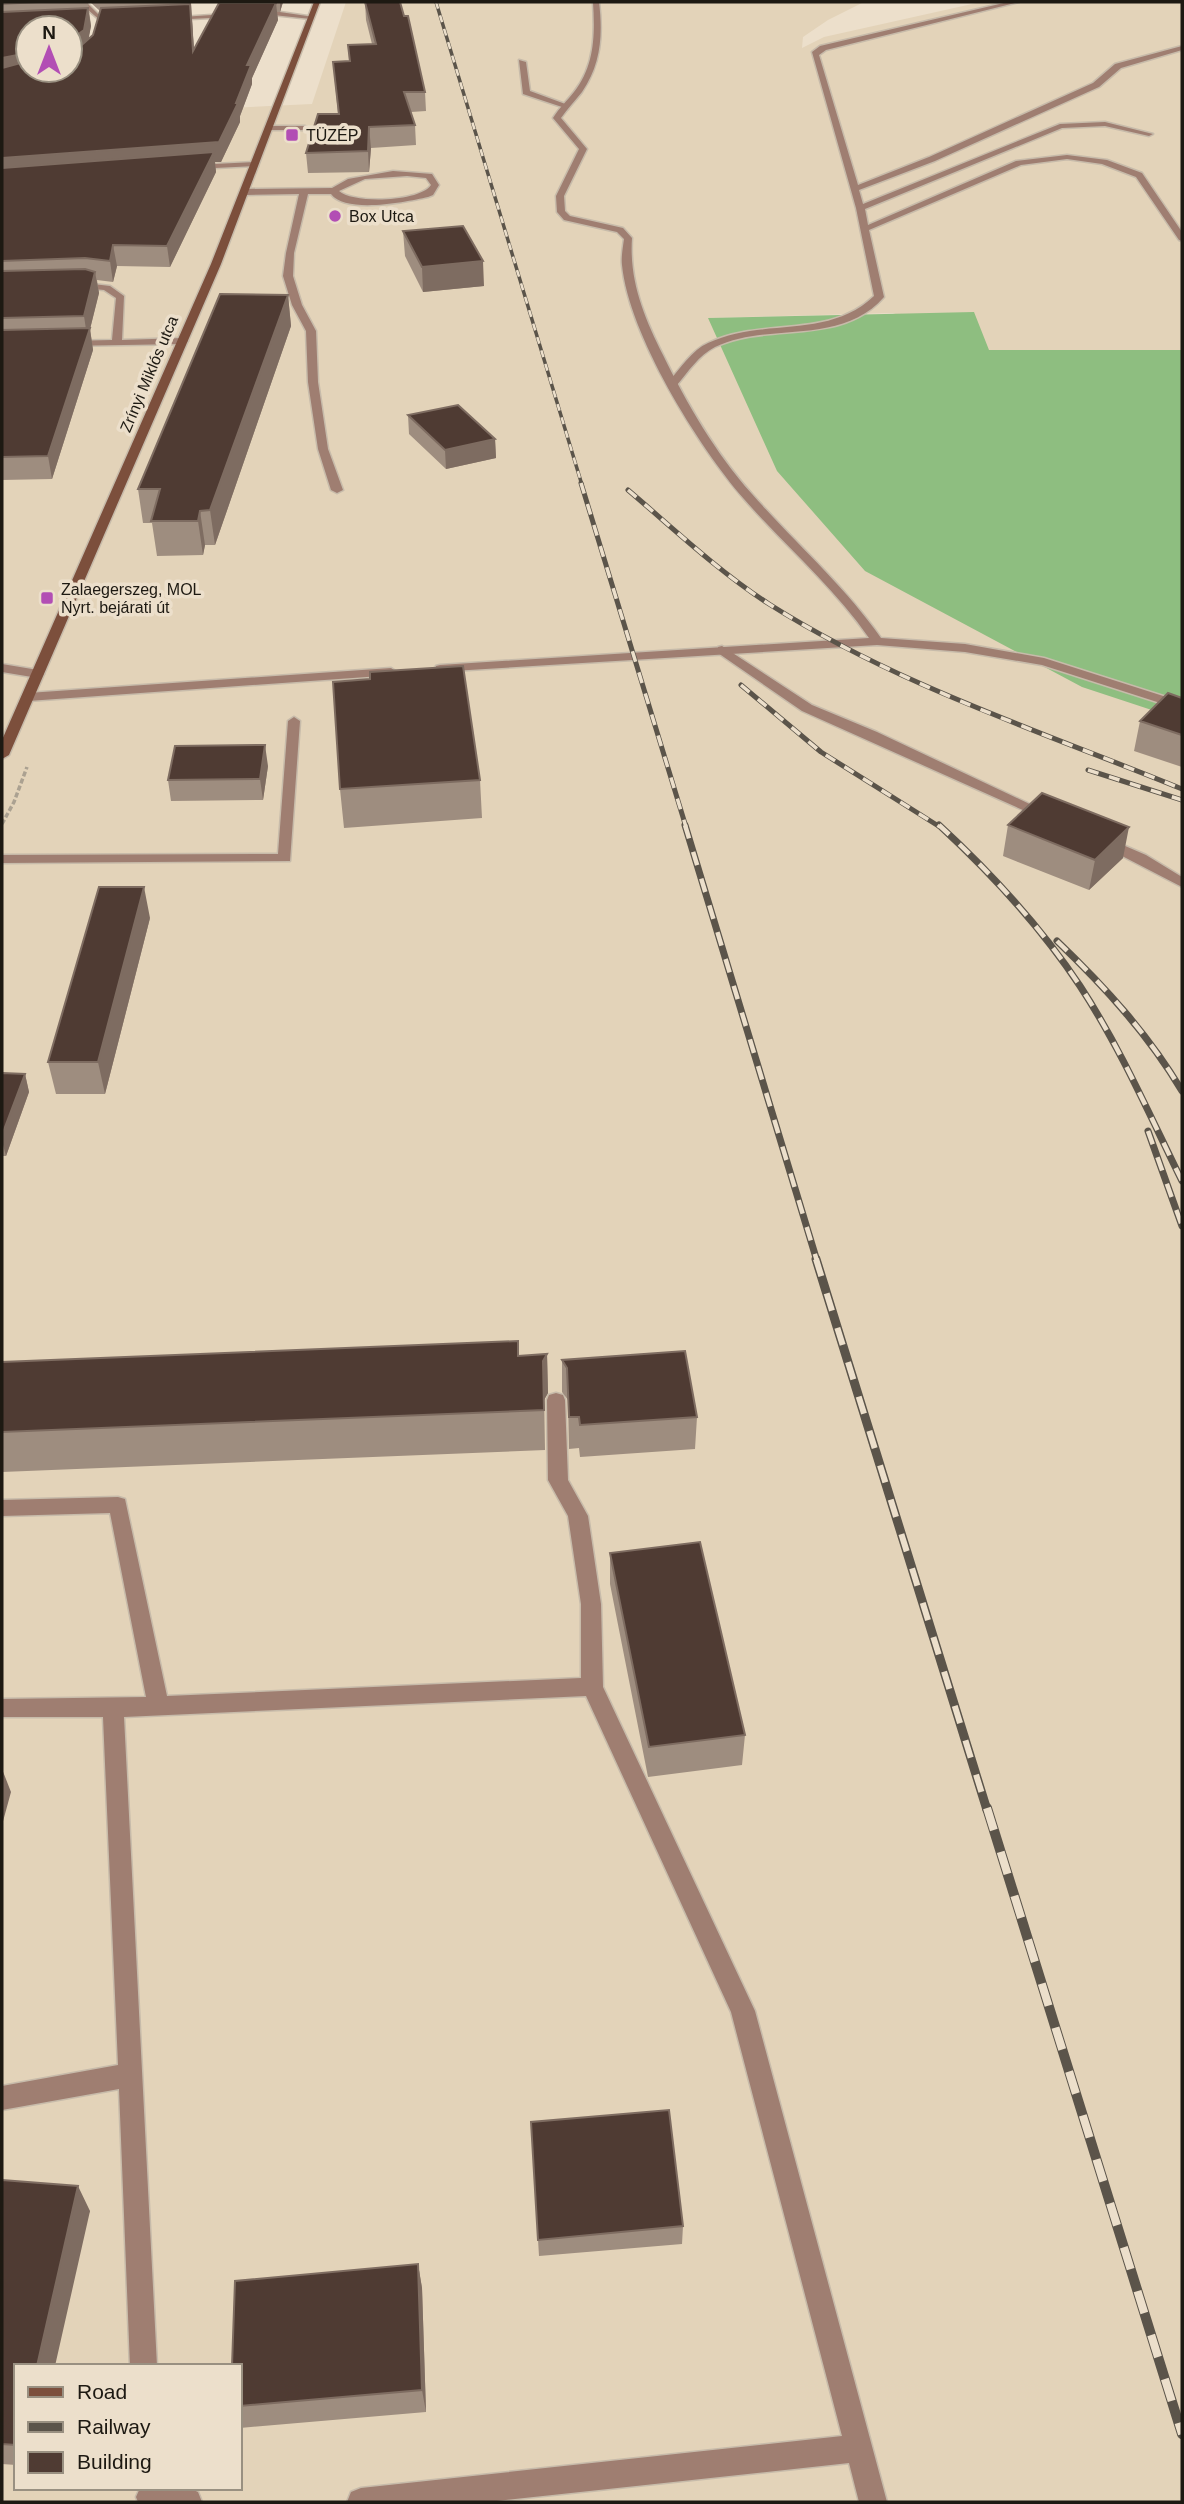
<svg xmlns="http://www.w3.org/2000/svg" width="1184" height="2504" viewBox="0 0 1184 2504" font-family="Arial,sans-serif">
<style>
.built{fill:#e3d3b9;fill-rule:evenodd}
.forest{fill:#8ebe80}
.lines{fill:none;stroke-linecap:round;stroke-linejoin:round}
.lane-casing{stroke:#c7bbaa;stroke-width:3}
.street-casing{stroke:#c7bbaa;stroke-width:3}
.secondary-casing{stroke:#c7bbaa;stroke-width:3}
.path{stroke:#aba191;stroke-width:3.5;stroke-dasharray:5 2.5;stroke-linecap:butt}
.lane{fill:#9f7e71;fill-rule:evenodd}
.street{fill:#9f7e71;fill-rule:evenodd}
.secondary{fill:#7c4f3c;fill-rule:evenodd}
.rail-far4-casing{stroke:#5b544a;stroke-width:3.5}
.rail-far3-casing{stroke:#5b544a;stroke-width:5}
.rail-far2-casing{stroke:#5b544a;stroke-width:7}
.rail-far1-casing{stroke:#5b544a;stroke-width:9}
.rail-casing{stroke:#5b544a;stroke-width:10}
.rail-far4{stroke:#ecdfcb;stroke-width:2.5;stroke-dasharray:7;stroke-linecap:butt}
.rail-far3{stroke:#ecdfcb;stroke-width:3.5;stroke-dasharray:11;stroke-linecap:butt}
.rail-far2{stroke:#ecdfcb;stroke-width:4.5;stroke-dasharray:14;stroke-linecap:butt}
.rail-far1{stroke:#ecdfcb;stroke-width:6;stroke-dasharray:18;stroke-linecap:butt}
.rail{stroke:#ecdfcb;stroke-width:8;stroke-dasharray:23;stroke-linecap:butt}
.wall{fill:#9e8d7f;fill-rule:evenodd}
.shaded-wall{fill:#7e6c61}
.building{fill:#4f3b33;stroke:#7e6c61;stroke-width:2}
.poi-dot{fill:#b24eb4;stroke:#ecdfcb;stroke-width:2.5}
.labels{text-anchor:middle;dominant-baseline:central;stroke-width:7;stroke-linejoin:round;paint-order:stroke}
.far-poi-label{font-size:16px;fill:#1d1912;stroke:#ecdfcb;text-anchor:start}
.far-street-label{font-size:16px;fill:#1d1912;stroke:#ecdfcb}
</style>
<rect width="100%" height="100%" fill="#ecdfcb"/>
<path class="built" d="M346 2H864L828 20 803 37 802 48 824 37 981 2H1182V350H989L893 313 708 318 1182 720V2502H2V119L312 104ZM16 2366H240V2488H16Z"/>
<path class="forest" d="M974 312 989 350H1182V720L1082 687 865 571 777 471 708 318Z"/>
<g class="lines">
<defs>
<path id="lane" d="M1008 2H1019L826 50 819 55 858 185 929 157 1093 83 1115 64 1182 46V50L1121 68 1099 87 935 161 859 190 863 204 1060 124 1105 122 1153 134 1149 136 1105 126 1062 128 865 209 868 225 1016 161 1067 155 1107 160 1142 173 1182 232V241L1179 240 1136 177 1102 164 1067 159 1021 165 869 230 884 297C840 347 770 321 715 347 699 355 688 372 677 385H669V381C681 368 692 350 708 343 763 317 828 340 874 296L856 208 812 52 820 46Z
M519 60 526 62 530 91 568 105V109L523 94Z
M270 126H305L309 128 305 130H267Z
M393 171 432 174 439 185 433 195 428 197C406 202 346 214 331 194H308L294 253 293 276 302 305 316 331 318 382 328 449 343 490 337 493 331 490 318 449 308 382 306 331 292 305 283 276 286 253 299 194 245 195 241 192 245 189 332 188 348 179ZM407 176 426 178 431 185C420 202 353 204 339 191L365 179Z
M76 282 110 286 124 296 122 340 183 338 188 341 183 344 65 346 63 344 68 341 112 340 116 298 104 290 73 287 71 285Z
M722 646 812 705 877 732 1055 816 1053 819H1043L802 711 718 653V647Z
M2 664 38 670 44 674 38 678 2 672Z
M294 717 300 721 290 861 2 863V855L278 854 288 721Z
M1102 836 1146 855 1182 877V887L1097 843 1095 840Z
M556 1393 563 1395 565 1400 568 1480 588 1516 601 1604 603 1687 755 2011 887 2502H859L849 2463 488 2502H347L351 2492 361 2488 842 2436 731 2012 586 1696 124 1717 157 2366H130L119 2089 2 2110V2086L118 2065 103 1717H2V1699L146 1697 110 1513 2 1516V1500L118 1497 125 1499 167 1696 581 1678V1604L568 1516 548 1480 547 1400 549 1395Z
M140 2488H189L198 2492 202 2502H138L136 2497Z"/>
<path id="street" d="M79 2H86L106 22H102Z
M593 2H599C603 35 601 64 582 92 575 101 567 109 561 118L587 149 564 196 565 211 570 216 623 228 632 238C629 281 644 317 663 355 687 404 716 454 752 494 795 543 844 585 881 638L965 644 1044 658 1182 702V710L1042 665 965 652 877 645 436 672V666L440 665 869 638C833 586 785 546 744 499 698 446 629 335 622 265 621 257 623 247 624 239L617 232 564 220 557 212 556 196 579 149 553 118C559 108 567 101 574 92 595 65 595 34 593 2Z
M273 11 314 17 311 19 273 15 170 20 167 18Z
M255 162 258 166 194 169 190 167 194 165Z
M391 668 397 672 395 675 28 701 22 697 28 693Z"/>
<path id="secondary" d="M314 2H320L221 264 9 755 2 759V740L211 264Z"/>
</defs>
<use href="#lane" class="lane-casing"/>
<use href="#street" class="street-casing"/>
<use href="#secondary" class="secondary-casing"/>
<path class="path" d="M2 824 14 802 27 767"/>
<use href="#lane" class="lane"/>
<use href="#street" class="street"/>
<use href="#secondary" class="secondary"/>
<defs>
<path id="rail-far4" d="M436 2 582 485"/>
<path id="rail-far3" d="M581 483 686 827
M628 490C674 529 718 571 769 604 897 685 1043 732 1182 789
M741 685 821 752 940 827
M1088 770 1182 800"/>
<path id="rail-far2" d="M685 825 817 1261
M939 825C991 873 1041 927 1080 986 1120 1047 1150 1116 1182 1181
M1057 941C1105 987 1148 1034 1182 1091
M1148 1131 1182 1226"/>
<path id="rail-far1" d="M816 1259 987 1810"/>
<path id="rail" d="M987 1808 1182 2434"/>
</defs>
<use href="#rail-far4" class="rail-far4-casing"/>
<use href="#rail-far3" class="rail-far3-casing"/>
<use href="#rail-far2" class="rail-far2-casing"/>
<use href="#rail-far1" class="rail-far1-casing"/>
<use href="#rail" class="rail-casing"/>
<use href="#rail-far4" class="rail-far4"/>
<use href="#rail-far3" class="rail-far3"/>
<use href="#rail-far2" class="rail-far2"/>
<use href="#rail-far1" class="rail-far1"/>
<use href="#rail" class="rail"/>
</g>
<path class="wall" d="M2 2H88L91 26 88 39 93 35 100 11 90 2H191L194 50 225 2H283L280 12H277L278 20 252 78V84L240 116V122L221 162H215L216 172 170 267 117 266 113 282 97 280 99 293 90 329 93 350 52 479 2 480ZM28 28H70V70H28Z
M365 2 425 92 426 111 411 112 415 125 416 145 371 148 369 172 308 173 306 153 338 114 333 62 349 61 348 45 372 44 366 20Z
M403 231 484 286 423 292 405 256Z
M288 295 291 326 215 545H205L203 555 157 556 152 523H143L138 489Z
M408 415 495 439 496 458 446 469 409 434Z
M1182 698V767L1134 751 1140 721Z
M268 766 263 800 171 801 168 780Z
M480 780 482 818 344 828 340 789Z
M1008 825 1123 858 1089 890 1003 856Z
M150 918 105 1094H56L48 1062Z
M2 1073 25 1074 29 1092 6 1156H2Z
M547 1354 548 1393 544 1400 545 1450 2 1472V1362L518 1356Z
M562 1360 697 1417 695 1449 580 1457 579 1448 569 1449 568 1400 562 1392Z
M610 1553 745 1735 742 1765 648 1777 610 1584Z
M531 2122 683 2226 682 2244 539 2256Z
M2 2180 90 2211 16 2366V2465L2 2464Z
M418 2264 422 2288 426 2412 240 2428V2366Z"/>
<path class="shaded-wall" d="M280 2H283L280 12Z
M276 3 278 20 252 78V84L240 116V122L221 162H215L216 172 170 267 167 246 2 178V158L236 103 247 65Z
M190 4 192 21 195 69 193 51Z
M88 8 91 26 87 48 70 61V40Z
M28 53V70L2 77V58Z
M369 127 371 148 369 172 368 151Z
M113 245 117 266 113 282 110 261Z
M483 261 484 286 423 292 422 267Z
M95 272 99 293 90 329 93 350 52 479 48 456 87 336 84 316Z
M288 295 291 326 215 545 210 510Z
M495 439 496 458 446 469 445 450Z
M200 511 205 545 203 555 198 521Z
M265 745 268 766 263 800 260 779Z
M1129 827 1123 858 1089 890 1095 860Z
M144 887 150 918 105 1094 98 1062Z
M25 1074 29 1092 6 1156 2 1141V1135Z
M547 1354 548 1393 544 1400 545 1450 543 1361Z
M2 1769 11 1792 2 1825Z
M78 2186 90 2211 55 2366H37Z
M418 2264 422 2288 426 2412 422 2390Z"/>
<path class="building" d="M2 2H39L2 4Z
M365 2H400L404 16H408L425 92H404L415 125 369 127 368 151 306 153 318 114H339L333 62 350 61 348 45 376 44Z
M219 3H276L247 65H251L236 103H238L219 142 2 158V68L28 61V70H70V51L76 50 93 35 101 8 190 4 193 51Z
M88 8 84 30 70 40V28H28V53L2 58V12Z
M214 152 167 246 113 245 110 261 85 258 2 261V168Z
M463 226 483 261 422 267 403 231Z
M85 269 95 272 84 316 2 318V271Z
M220 294 288 295 210 510 200 511 198 521H151L160 489H138Z
M90 328 48 456 2 457V330Z
M458 405 495 439 445 450 408 415Z
M463 666 480 780 340 789 333 682 370 679V672Z
M1168 693 1182 698V735L1140 721Z
M265 745 260 779 168 780 175 746Z
M1042 793 1129 827 1095 860 1008 825Z
M99 887H144L98 1062H48Z
M2 1073 25 1074 2 1135Z
M518 1341V1356L547 1354 543 1361 544 1410 2 1432V1362Z
M685 1351 697 1417 580 1425 579 1417H569L567 1368 562 1360Z
M700 1542 745 1735 649 1747 610 1553Z
M669 2110 683 2226 538 2240 531 2122Z
M2 2180 78 2186 37 2366H16V2445L2 2444Z
M418 2264 422 2390 240 2406V2366H232L235 2281Z"/>
<g class="poi-dot">
<rect x="285" y="128" width="14" height="14" rx="3.5"/>
<circle cx="335" cy="216" r="7"/>
<rect x="40" y="591" width="14" height="14" rx="3.5"/>
</g>
<g class="labels">
<g class="far-poi-label">
<text x="306" y="135">TÜZÉP</text>
<text x="349" y="216">Box Utca</text>
<text x="61" y="589">Zalaegerszeg, MOL<tspan x="61" dy="18">Nyrt. bejárati út</tspan></text>
</g>
<g class="far-street-label">
<text transform="translate(149 374) rotate(-67)">Zrínyi Miklós utca</text>
</g>
</g>
<rect width="1184" height="2504" fill="none" stroke="#1d1912" stroke-width="7"/>
<rect x="14" y="2364" width="228" height="126" fill="#ecdfcb" stroke="#999081" stroke-width="2"/>
<rect x="28" y="2387" width="35" height="10" fill="#7c4f3c" stroke="#999081" stroke-width="2"/>
<text x="77" y="2399" font-size="21" fill="#1d1912">Road</text>
<rect x="28" y="2422" width="35" height="10" fill="#5b544a" stroke="#999081" stroke-width="2"/>
<text x="77" y="2434" font-size="21" fill="#1d1912">Railway</text>
<rect x="28" y="2452" width="35" height="21" fill="#4f3b33" stroke="#999081" stroke-width="2"/>
<text x="77" y="2469" font-size="21" fill="#1d1912">Building</text>
<g transform="translate(49 49)"><circle r="33" fill="#ecdfcb" stroke="#999081" stroke-width="2"/>
<path d="M0-5L12 26L0 18L-12 26Z" fill="#b24eb4"/>
<text y="-10" font-size="19" font-weight="bold" text-anchor="middle" fill="#1d1912">N</text>
</g>
</svg>
